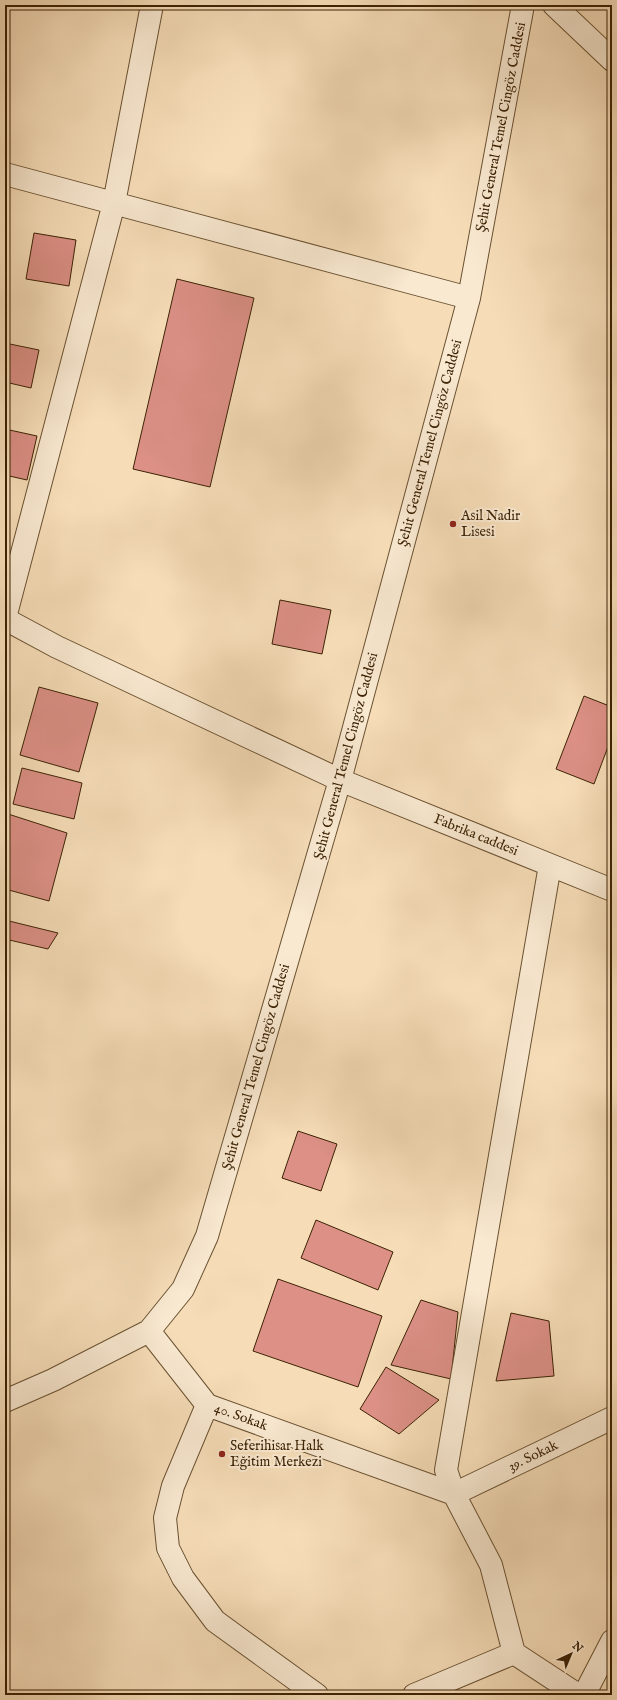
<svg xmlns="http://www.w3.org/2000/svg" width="617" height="1700" viewBox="0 0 617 1700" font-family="'IM FELL English',serif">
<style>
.building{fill:#dc9086;stroke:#3c2204}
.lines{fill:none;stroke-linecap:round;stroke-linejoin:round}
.street-casing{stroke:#6a5131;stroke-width:24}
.street{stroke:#f9e9d1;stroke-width:22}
.poi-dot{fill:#8f2418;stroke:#f9e9d1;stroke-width:1.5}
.labels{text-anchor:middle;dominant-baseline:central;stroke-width:4;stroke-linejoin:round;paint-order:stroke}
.street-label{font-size:14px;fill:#3c2204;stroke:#f9e9d1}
.poi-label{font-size:14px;fill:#3c2204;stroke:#f9e9d1;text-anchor:start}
</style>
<rect width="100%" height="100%" fill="#f6ddb8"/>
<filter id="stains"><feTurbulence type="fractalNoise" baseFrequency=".005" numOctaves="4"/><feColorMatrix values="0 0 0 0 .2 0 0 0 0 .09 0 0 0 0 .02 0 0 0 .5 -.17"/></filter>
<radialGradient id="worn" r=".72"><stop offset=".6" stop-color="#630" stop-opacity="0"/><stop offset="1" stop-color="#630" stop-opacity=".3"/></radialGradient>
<path class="building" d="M34 233 76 240 69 286 26 279Z
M177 279 254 298 210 487 133 469Z
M5 343 39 350 31 388 5 382Z
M5 429 37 436 27 480 5 475Z
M280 600 331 610 322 654 272 644Z
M39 687 98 703 79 772 20 755Z
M584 696 612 707V736L594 784 556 769Z
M22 768 82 783 74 819 13 804Z
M5 813 67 833 49 901 5 889Z
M5 920 58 933 48 949 5 939Z
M298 1131 337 1144 321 1191 282 1178Z
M316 1220 393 1252 378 1290 301 1258Z
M278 1279 382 1316 358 1387 253 1351Z
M421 1300 458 1312 451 1379 391 1365Z
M511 1313 549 1321 554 1376 496 1381Z
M386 1367 439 1400 399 1434 360 1409Z"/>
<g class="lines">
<defs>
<path id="street" d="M554 5 612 60
M5 174 469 298
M5 618 114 203 152 5
M5 619 57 647 340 780 612 890
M550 865 446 1470 454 1494 491 1565 514 1653 578 1695
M149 1331 207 1405 454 1494
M5 1401 53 1380 149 1331 183 1289 207 1236 340 780 469 298 523 5
M207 1405 173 1486 165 1518 168 1548 183 1578 215 1621 317 1695
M454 1494 612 1418
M414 1695 514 1653
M584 1695 612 1641"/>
</defs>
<use href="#street" class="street-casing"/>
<use href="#street" class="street"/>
</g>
<g class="poi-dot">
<circle cx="453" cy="524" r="4"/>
<circle cx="222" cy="1454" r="4"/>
</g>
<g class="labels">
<g class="street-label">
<text transform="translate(501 127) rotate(-79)">Şehit General Temel Cingöz Caddesi</text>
<text transform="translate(430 443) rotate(-75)">Şehit General Temel Cingöz Caddesi</text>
<text transform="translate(346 756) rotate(-75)">Şehit General Temel Cingöz Caddesi</text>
<text transform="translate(476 835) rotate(22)">Fabrika caddesi</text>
<text transform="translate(256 1067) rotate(-74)">Şehit General Temel Cingöz Caddesi</text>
<text transform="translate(241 1417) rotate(20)">40. Sokak</text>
<text transform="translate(533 1456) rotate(-26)">39. Sokak</text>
</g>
<g class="poi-label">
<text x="461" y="516">Asil Nadir<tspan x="461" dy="16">Lisesi</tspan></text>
<text x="230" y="1446">Seferihisar Halk<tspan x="230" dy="16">Eğitim Merkezi</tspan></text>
</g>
</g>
<rect width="617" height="1700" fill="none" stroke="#f6ddb8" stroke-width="20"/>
<rect x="6" y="6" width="605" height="1688" fill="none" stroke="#3c2204" stroke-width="2"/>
<rect x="10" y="10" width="597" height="1680" fill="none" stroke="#3c2204"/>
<g transform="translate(571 1654) rotate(44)" stroke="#f9e9d1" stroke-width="3" paint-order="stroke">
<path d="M0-3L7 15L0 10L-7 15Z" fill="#3c2204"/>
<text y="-6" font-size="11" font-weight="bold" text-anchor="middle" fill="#3c2204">N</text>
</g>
<rect width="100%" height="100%" filter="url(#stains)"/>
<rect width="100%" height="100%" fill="url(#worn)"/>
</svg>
